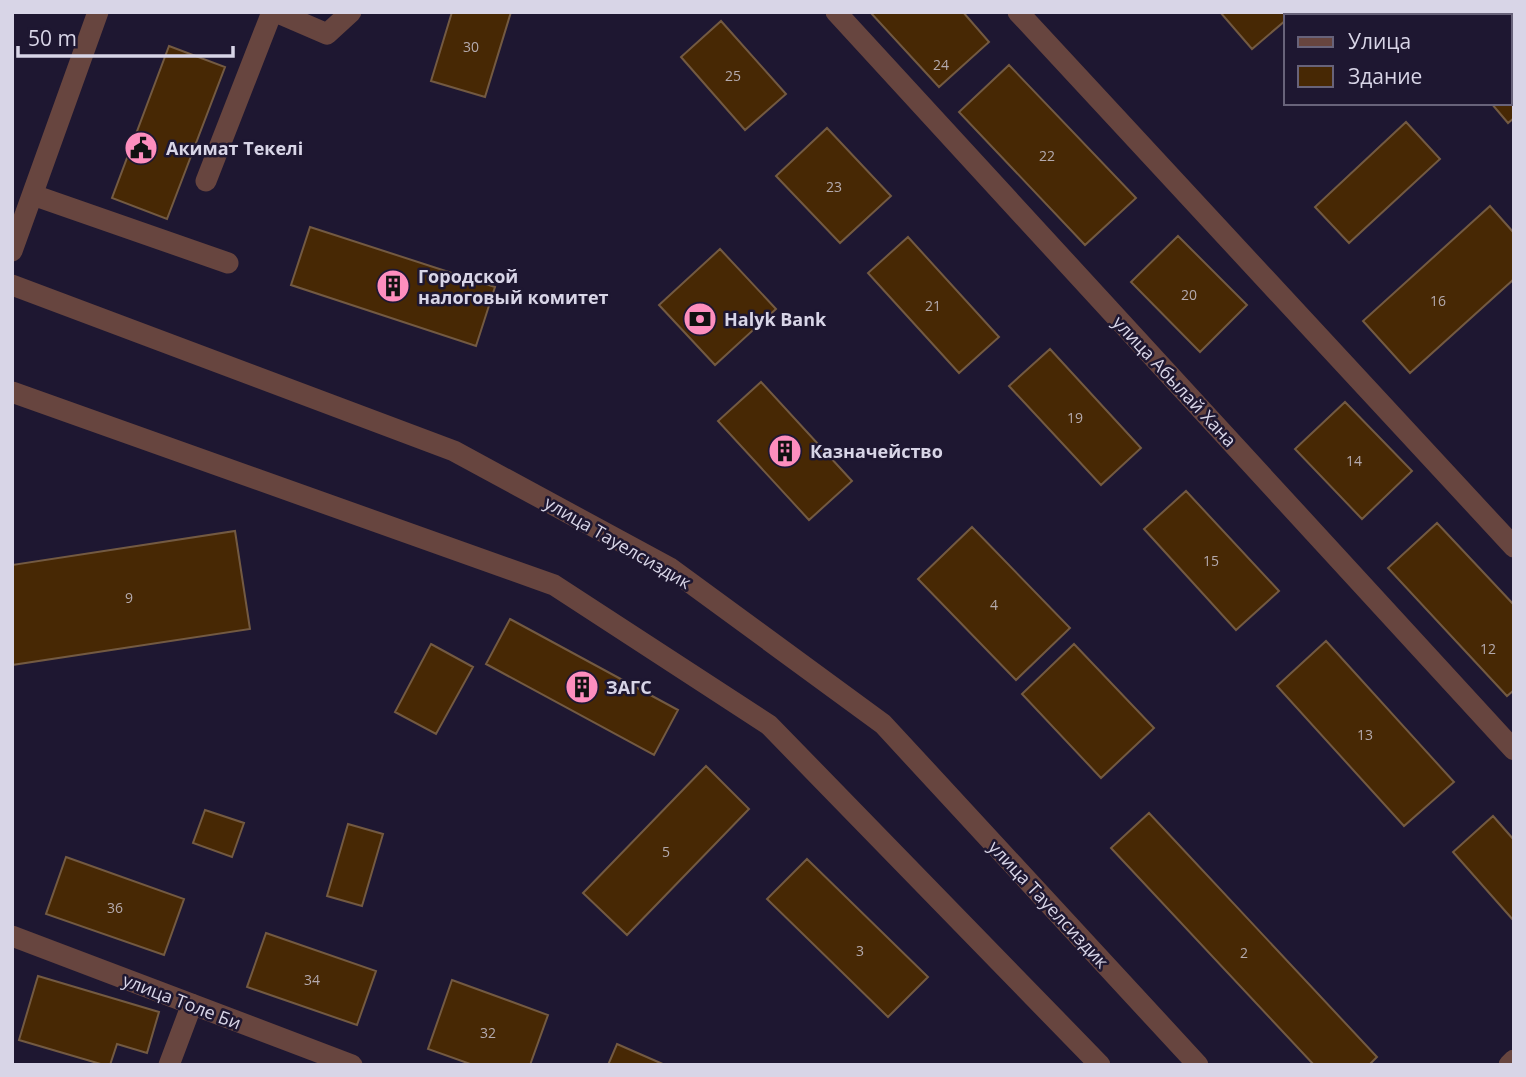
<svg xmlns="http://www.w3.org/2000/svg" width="1526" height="1077" viewBox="0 0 1526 1077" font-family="'Open Sans',sans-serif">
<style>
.building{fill:#472804;stroke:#735a42;stroke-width:2}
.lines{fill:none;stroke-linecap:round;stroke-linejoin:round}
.minor{stroke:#67453f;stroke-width:21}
.labels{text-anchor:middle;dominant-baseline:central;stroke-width:5;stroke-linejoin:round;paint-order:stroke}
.number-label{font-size:14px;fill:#b4aaae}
.poi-label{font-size:18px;font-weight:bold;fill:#d8d5e7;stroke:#1e1731;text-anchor:start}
.street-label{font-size:18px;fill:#d8d5e7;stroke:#1e1731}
</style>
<rect width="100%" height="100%" fill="#1e1731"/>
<path class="building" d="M452 12H511L485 97 431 81Z
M870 12H963L989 42 939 87Z
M1220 12H1295L1286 16V20L1252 49Z
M1461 12H1505L1508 16H1457Z
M1510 18 1514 22V118L1508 123 1491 103H1510Z
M721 21 786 94 745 130 681 57Z
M169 46 225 67 167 219 112 198Z
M1009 65 1136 198 1085 245 959 112Z
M1406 122 1440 159 1349 243 1315 207Z
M827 128 891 196 840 243 776 176Z
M1490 206 1514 233V279L1410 373 1363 321Z
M310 227 495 287 476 346 291 285Z
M1178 236 1247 305 1200 352 1131 282Z
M908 237 999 337 959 373 868 273Z
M720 249 776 309 715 365 659 305Z
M1050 349 1141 448 1101 485 1009 386Z
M761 382 852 481 809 520 718 421Z
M1345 402 1412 471 1362 519 1295 449Z
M1186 491 1279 591 1236 630 1144 529Z
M1437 523 1514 605V690L1507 696 1388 568Z
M972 527 1070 628 1016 680 918 579Z
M235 531 250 629 12 665V565Z
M510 619 678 710 654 755 486 664Z
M1326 641 1454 782 1404 826 1277 686Z
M431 644 473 667 436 734 395 712Z
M1074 644 1154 728 1101 778 1022 694Z
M706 766 749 809 627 935 583 893Z
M205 810 244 823 232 857 193 843Z
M1149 813 1377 1057 1369 1065H1314L1111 848Z
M1493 816 1514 840V921L1453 852Z
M348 824 383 834 362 906 327 896Z
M66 857 184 899 164 955 46 914Z
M807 859 928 977 888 1017 767 899Z
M266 933 376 971 357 1025 247 987Z
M38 976 159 1012 147 1053 117 1044 110 1065H104L19 1040Z
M452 980 548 1015 530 1065H473L428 1049Z
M617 1044 665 1065H608Z"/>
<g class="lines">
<path class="minor" d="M276 12 327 34 351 12
M836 12 1514 750
M1018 12 1514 547
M206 181 272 12
M33 195 228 263
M12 251 98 12
M12 285 454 451 670 568 883 724 1198 1065
M12 392 554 585 769 725 1100 1065
M12 936 352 1065
M169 1065 192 1004
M1509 1065 1514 1060"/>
</g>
<defs>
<symbol id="civic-disc" viewBox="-11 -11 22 22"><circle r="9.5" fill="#fd8ebe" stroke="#1e1731"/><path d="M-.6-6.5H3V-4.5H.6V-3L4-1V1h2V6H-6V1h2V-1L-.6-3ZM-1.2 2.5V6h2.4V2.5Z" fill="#111"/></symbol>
<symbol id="building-disc" viewBox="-11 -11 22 22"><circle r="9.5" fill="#fd8ebe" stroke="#1e1731"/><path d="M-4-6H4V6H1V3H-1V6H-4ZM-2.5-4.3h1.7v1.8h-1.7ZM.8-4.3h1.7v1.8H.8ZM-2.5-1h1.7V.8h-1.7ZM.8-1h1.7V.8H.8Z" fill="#111"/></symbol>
<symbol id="bank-disc" viewBox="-11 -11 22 22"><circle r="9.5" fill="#fd8ebe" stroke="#1e1731"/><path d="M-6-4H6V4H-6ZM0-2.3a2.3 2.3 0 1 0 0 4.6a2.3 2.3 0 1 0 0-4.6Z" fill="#111"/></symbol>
</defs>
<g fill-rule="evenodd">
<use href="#civic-disc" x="122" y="129" width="38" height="38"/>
<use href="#building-disc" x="374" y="267" width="38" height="38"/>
<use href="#bank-disc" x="681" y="300" width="38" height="38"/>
<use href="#building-disc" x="766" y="432" width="38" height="38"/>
<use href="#building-disc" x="563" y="668" width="38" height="38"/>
</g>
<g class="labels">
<g class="number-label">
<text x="471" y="46">30</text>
<text x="941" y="64">24</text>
<text x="733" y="75">25</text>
<text x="1047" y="155">22</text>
<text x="834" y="186">23</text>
<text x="1189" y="294">20</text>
<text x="1438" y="300">16</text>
<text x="933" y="305">21</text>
<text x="1075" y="417">19</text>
<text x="1354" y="460">14</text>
<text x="1211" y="560">15</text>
<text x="129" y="597">9</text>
<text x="994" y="604">4</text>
<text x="1488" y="648">12</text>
<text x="1365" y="734">13</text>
<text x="666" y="851">5</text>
<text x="115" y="907">36</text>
<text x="860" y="950">3</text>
<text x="1244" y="952">2</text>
<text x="312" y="979">34</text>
<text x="488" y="1032">32</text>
</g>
<g class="poi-label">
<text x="166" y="148">Акимат Текелі</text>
<text x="418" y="276">Городской<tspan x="418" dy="21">налоговый комитет</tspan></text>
<text x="724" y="319">Halyk Bank</text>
<text x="810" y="451">Казначейство</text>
<text x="606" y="687">ЗАГС</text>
</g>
<g class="street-label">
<text transform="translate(1175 381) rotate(47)">улица Абылай Хана</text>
<text transform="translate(618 542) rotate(30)">улица Тауелсиздик</text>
<text transform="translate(1049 904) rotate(47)">улица Тауелсиздик</text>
<text transform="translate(182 1001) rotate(21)">улица Толе Би</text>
</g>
</g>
<rect width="1526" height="1077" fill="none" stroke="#d8d5e7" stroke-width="28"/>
<rect x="1284" y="14" width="228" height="91" fill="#1e1731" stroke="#68637a" stroke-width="2"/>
<rect x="1298" y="37" width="35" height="10" fill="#67453f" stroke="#68637a" stroke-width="2"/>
<text x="1348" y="49" font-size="21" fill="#d8d5e7">Улица</text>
<rect x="1298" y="66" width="35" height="21" fill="#472804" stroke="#68637a" stroke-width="2"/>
<text x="1348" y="84" font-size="21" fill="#d8d5e7">Здание</text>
<path d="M18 46v10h215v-10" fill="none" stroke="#d8d5e7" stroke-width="3.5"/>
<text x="28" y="46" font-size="21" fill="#d8d5e7" stroke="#1e1731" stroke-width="5" paint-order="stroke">50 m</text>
</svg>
